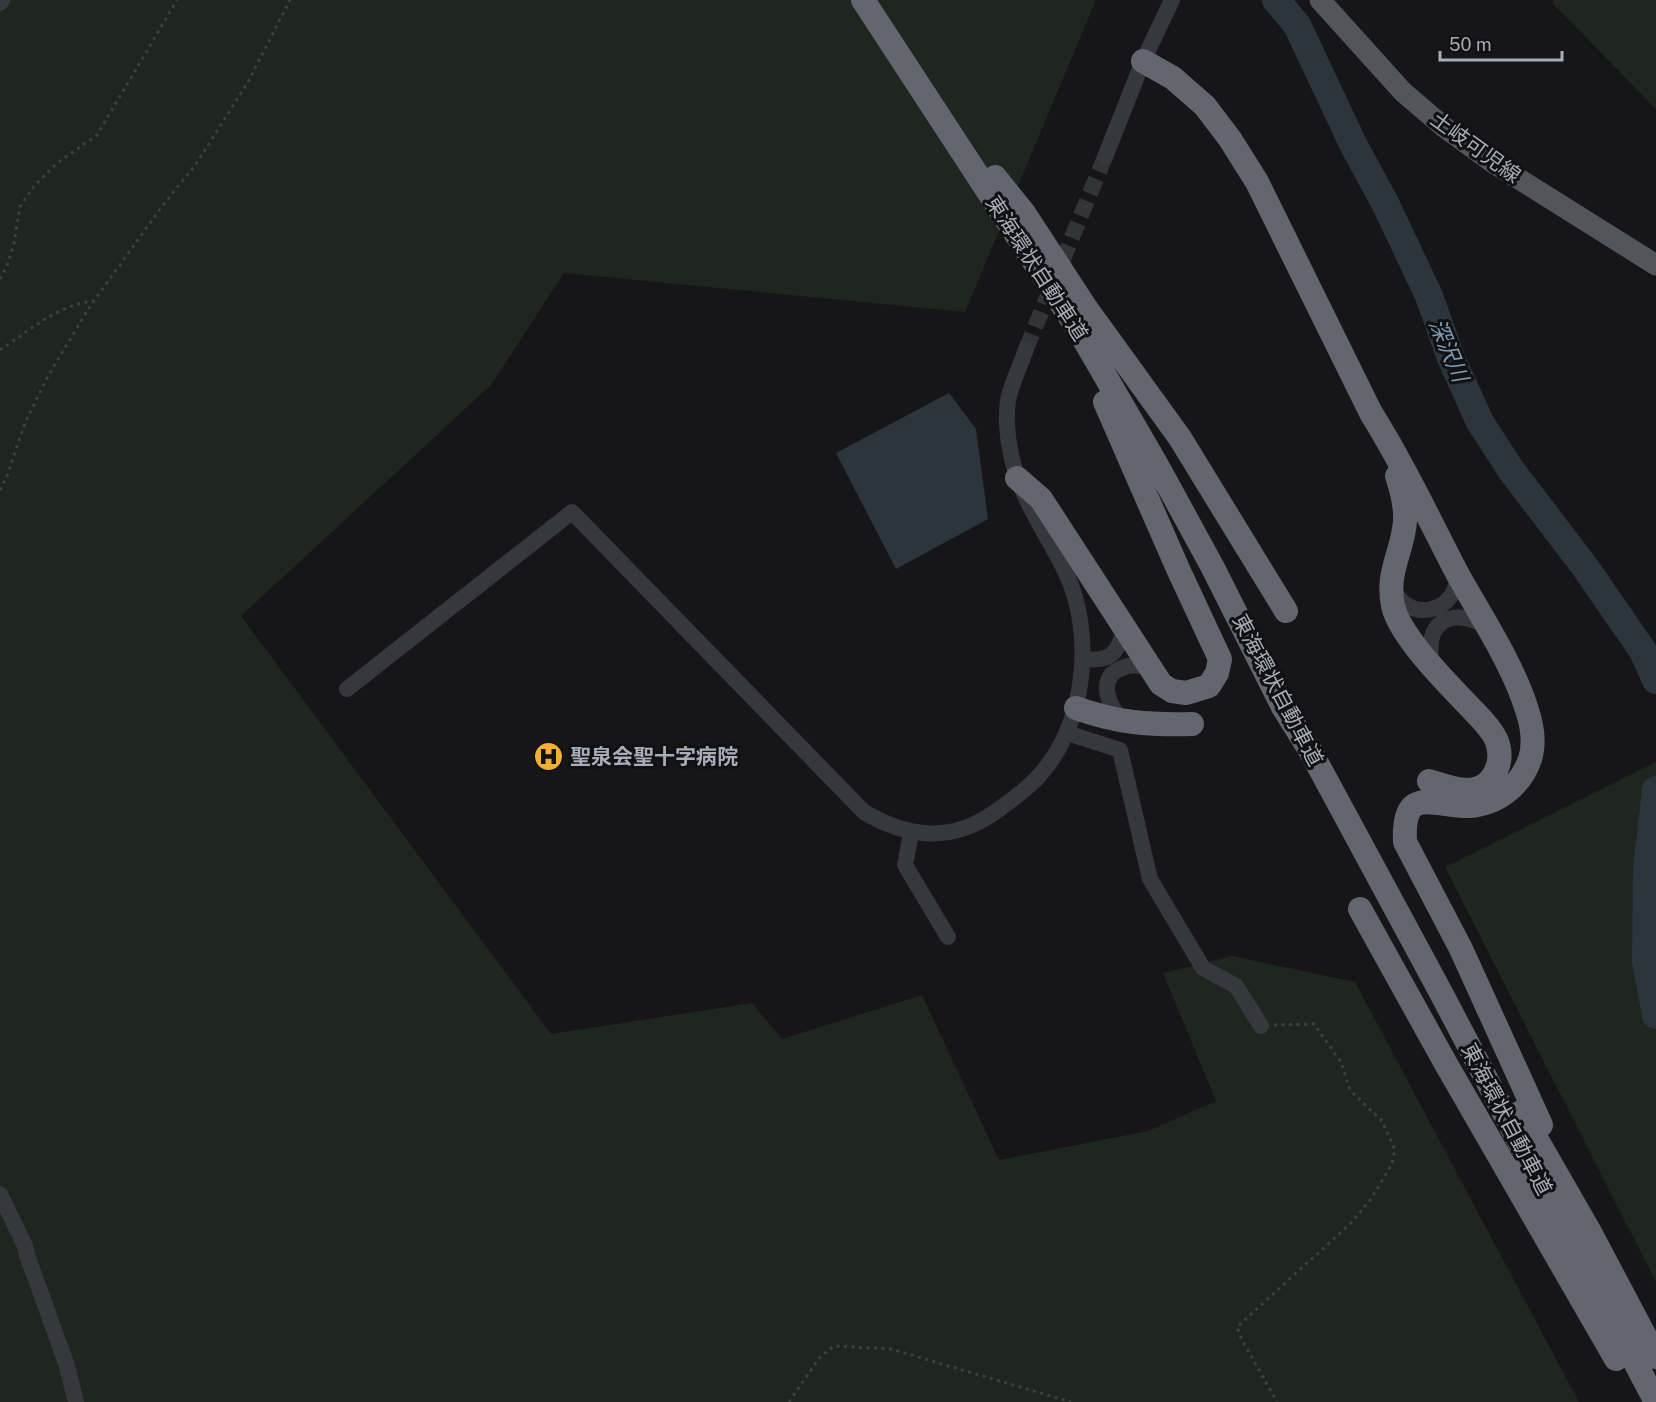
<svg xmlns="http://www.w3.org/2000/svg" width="1656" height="1402" viewBox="0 0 1656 1402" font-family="'Public Sans','Noto Sans JP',sans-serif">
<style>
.green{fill:#1e261f}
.water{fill:#2c353c}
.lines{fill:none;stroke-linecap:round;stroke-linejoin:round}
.river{stroke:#2c353c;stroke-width:28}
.minor-tunnel{stroke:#333438;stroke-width:16;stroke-dasharray:16 8;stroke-linecap:butt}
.path{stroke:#3d3f44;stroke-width:3;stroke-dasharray:3 4.5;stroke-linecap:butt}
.minor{stroke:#37383d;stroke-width:16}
.major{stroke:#53555c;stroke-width:21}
.highway{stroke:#63666e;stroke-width:24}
.labels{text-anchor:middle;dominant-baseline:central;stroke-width:6;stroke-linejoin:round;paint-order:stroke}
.street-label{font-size:21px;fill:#a8adb8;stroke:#111113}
.poi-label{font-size:21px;font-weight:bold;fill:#a8adb8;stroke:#111113;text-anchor:start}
.water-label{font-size:22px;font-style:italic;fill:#7f9bb3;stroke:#111113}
</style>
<rect width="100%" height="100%" fill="#161618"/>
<path class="green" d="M0 0H1096L965 312 564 273 491 385 241 616 551 1034 752 1003 782 1039 922 995 999 1160 1148 1131 1216 1101 1163 973 1232 956 1355 982 1579 1402H0Z
M1554 0H1656V109L1552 3Z
M1656 762V1282L1445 867Z"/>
<path class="water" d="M949 393 976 429 988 519 896 569 836 453Z"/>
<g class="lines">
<path class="river" d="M1276 0 1297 25 1353 144 1386 205 1429 296 1451 358 1480 422 1511 470 1585 567 1643 651 1656 680
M1656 790 1647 868 1646 961 1656 1015"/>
<path class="minor-tunnel" d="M1026 349 1105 157"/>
<path class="path" d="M0 279 7 266 14 243 20 207 34 186 57 163 97 135 177 0
M0 350C29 331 57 305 93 301
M0 490 7 476 25 423 48 376 89 308 160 209 196 164 248 82 290 0
M1274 1025 1314 1024 1341 1062 1350 1090 1382 1121 1395 1150 1392 1164 1371 1199 1351 1223 1237 1327 1242 1340 1277 1402
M789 1402 820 1357 834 1346 891 1349 1071 1402"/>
<path class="minor" d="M0 3 2 0
M1105 157 1143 61 1172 0
M1392 588C1395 593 1399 599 1404 603 1421 617 1448 609 1455 588 1457 583 1457 578 1457 573
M1083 659C1110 662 1118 654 1124 629
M1432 665C1424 621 1450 607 1487 626
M347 689 572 512 864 812C908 838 952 843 995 812 1010 801 1025 791 1037 778 1086 727 1095 635 1066 573 1048 535 1019 497 1011 454 1007 437 1005 413 1009 396 1013 380 1021 364 1026 349
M1123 721C1108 706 1095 675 1125 667 1133 664 1142 666 1149 667
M1067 733 1120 750 1150 879 1203 968 1236 986 1261 1026
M911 833 905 865 948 937
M0 1194 25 1246 27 1255 66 1363 76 1402"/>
<path class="major" d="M1320 0 1403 92 1444 127 1492 162 1656 265"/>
<path class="highway" d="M863 0 1078 329 1158 467 1212 566 1283 707 1311 752 1439 989 1656 1402
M1143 61 1173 78 1205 106 1230 139 1257 182 1371 413C1403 464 1429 519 1457 573 1480 615 1513 664 1527 710 1532 725 1535 743 1530 759 1521 785 1498 804 1469 806 1434 807 1402 783 1405 842L1461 949 1541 1125
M995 177 1024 213 1086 308 1180 438 1286 611
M1397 476C1402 491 1406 505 1405 521 1403 552 1386 571 1393 606 1400 636 1445 681 1467 704 1477 715 1489 725 1496 739 1502 753 1500 766 1492 778 1476 799 1449 787 1429 781
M1017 478 1041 499 1161 684 1172 691 1186 693 1209 686 1217 673 1220 659 1178 569 1105 402
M1076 708C1117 723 1149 725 1192 724
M1360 909 1446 1064 1616 1359
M1521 1112 1591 1234 1656 1357"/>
</g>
<defs>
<symbol id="hospital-disc" viewBox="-11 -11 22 22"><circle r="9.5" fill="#f2b134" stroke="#111113"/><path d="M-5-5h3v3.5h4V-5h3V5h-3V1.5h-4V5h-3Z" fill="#111"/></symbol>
</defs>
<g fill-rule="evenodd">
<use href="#hospital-disc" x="532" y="740" width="33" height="33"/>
</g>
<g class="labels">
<g class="street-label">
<text transform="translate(1476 147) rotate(36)">土岐可児線</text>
<text transform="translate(1037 268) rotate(57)">東海環状自動車道</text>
<text transform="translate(1278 690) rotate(62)">東海環状自動車道</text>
<text transform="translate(1507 1119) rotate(62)">東海環状自動車道</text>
</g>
<g class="poi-label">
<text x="570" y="756">聖泉会聖十字病院</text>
</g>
<g class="water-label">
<text transform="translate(1449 350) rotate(67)">深沢川</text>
</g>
</g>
<path d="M1440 51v9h122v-9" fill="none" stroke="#a8adb8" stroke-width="3"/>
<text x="1449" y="51" font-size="18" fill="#a8adb8" stroke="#111113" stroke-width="4.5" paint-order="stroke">50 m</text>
</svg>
